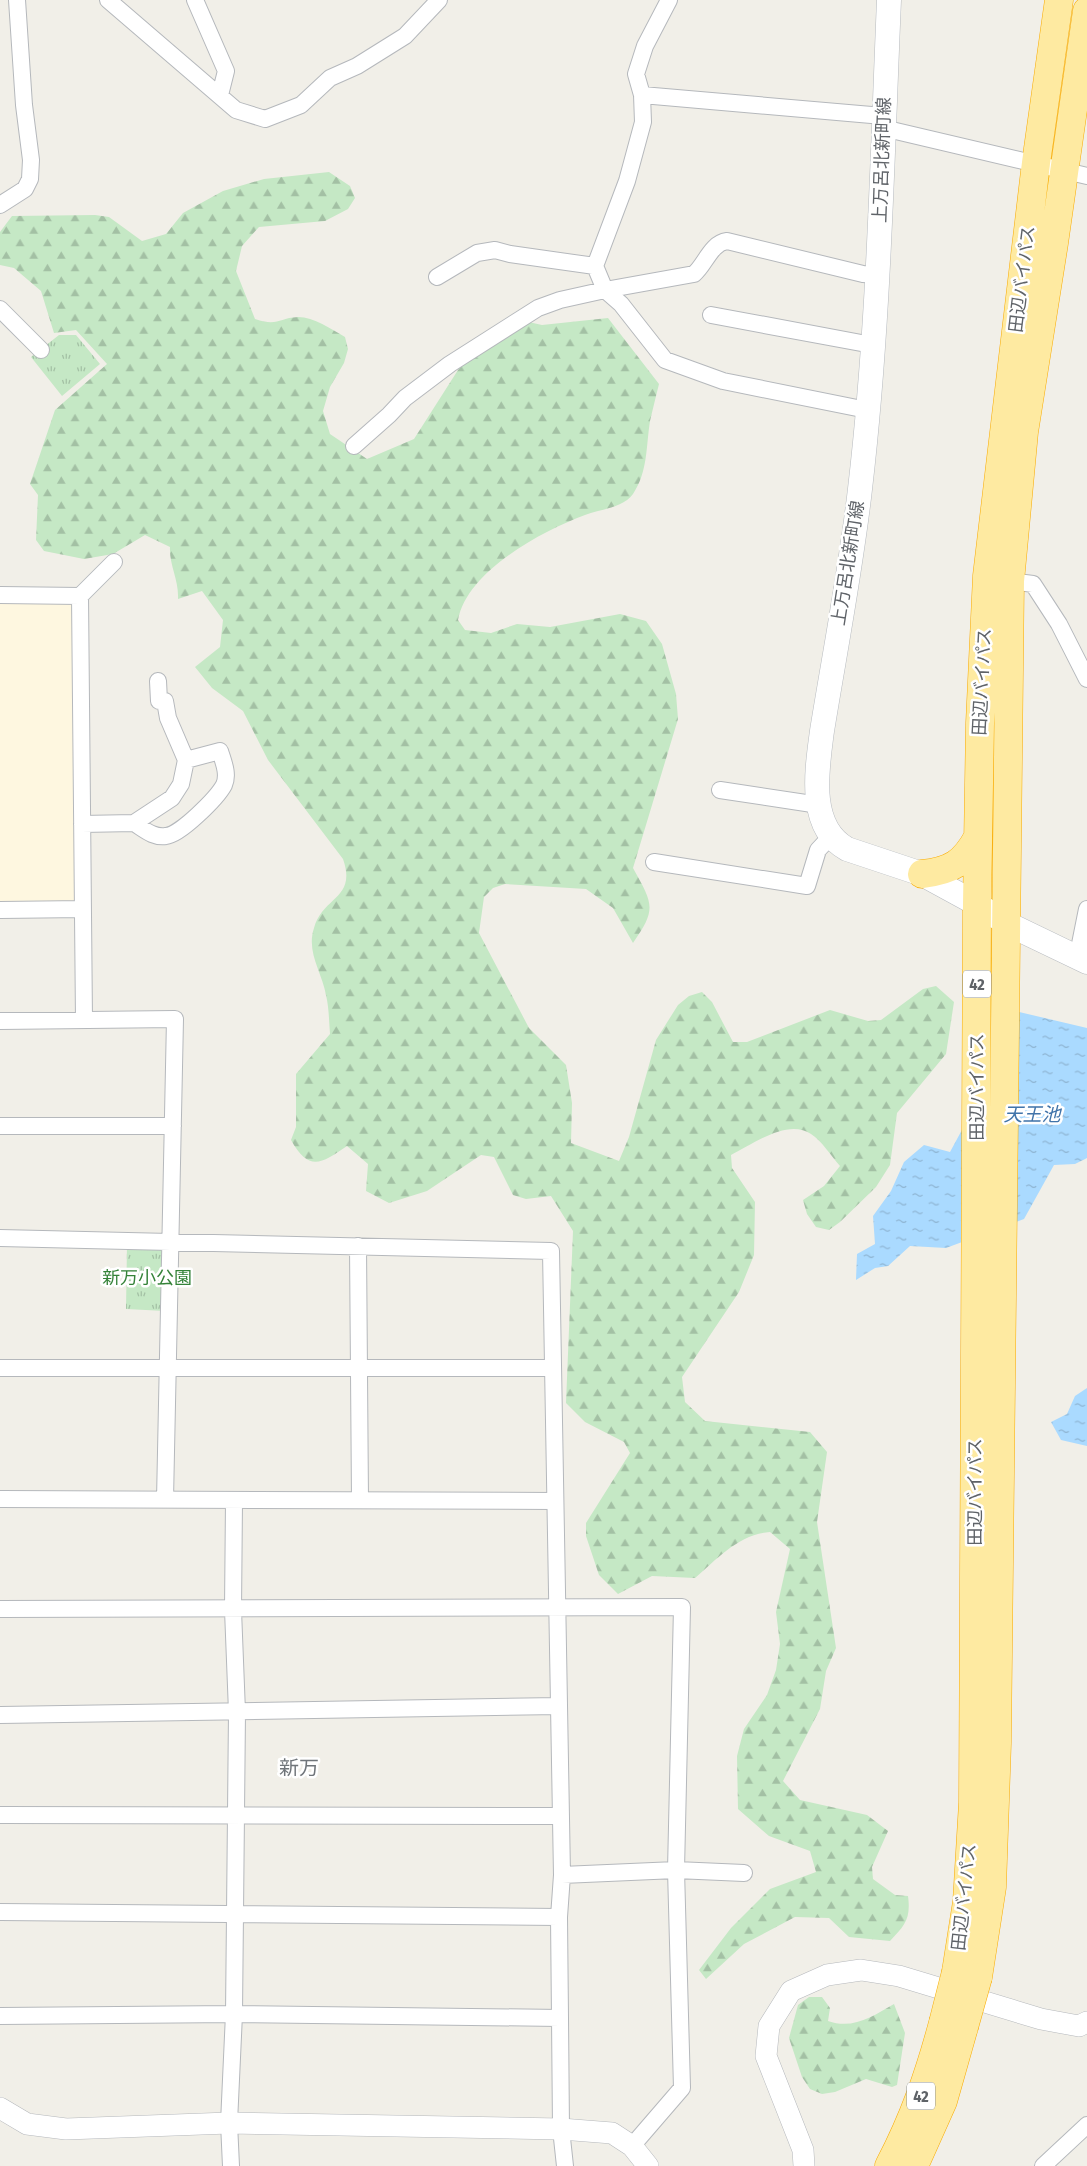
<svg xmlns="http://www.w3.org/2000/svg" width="1087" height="2166" viewBox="0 0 1087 2166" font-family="'Fira Sans Condensed','Noto Sans JP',sans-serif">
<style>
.commercial{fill:#fef7e0}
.forest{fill:url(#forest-firs)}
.park{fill:url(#park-tufts)}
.water{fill:url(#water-ripples)}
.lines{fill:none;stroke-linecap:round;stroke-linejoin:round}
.minor-casing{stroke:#b5b8bc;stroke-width:18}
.tertiary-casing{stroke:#b5b8bc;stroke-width:22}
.secondary-casing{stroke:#b6babf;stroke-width:25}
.trunk-casing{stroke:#f9ab00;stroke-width:29}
.minor{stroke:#fff;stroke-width:16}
.tertiary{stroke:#fff;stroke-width:21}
.secondary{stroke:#fff;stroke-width:24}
.trunk{stroke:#feeaa1;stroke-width:28}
.trunk-bridge-casing{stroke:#f9ab00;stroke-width:29;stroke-linecap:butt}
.trunk-bridge{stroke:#feeaa1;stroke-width:28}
.labels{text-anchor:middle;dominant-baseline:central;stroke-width:5;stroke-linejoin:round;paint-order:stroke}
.shield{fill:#fff;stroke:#8f9295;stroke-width:1}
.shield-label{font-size:16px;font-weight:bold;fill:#5f6368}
.street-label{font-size:18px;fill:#5f6368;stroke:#fff}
.park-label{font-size:18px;fill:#348238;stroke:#fff}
.water-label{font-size:19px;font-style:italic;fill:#4174aa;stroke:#fff}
.quarter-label{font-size:20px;fill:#70757a;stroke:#fff}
</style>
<defs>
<pattern id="forest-firs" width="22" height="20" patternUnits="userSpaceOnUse" patternTransform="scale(1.25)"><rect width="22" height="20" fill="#c5e8c5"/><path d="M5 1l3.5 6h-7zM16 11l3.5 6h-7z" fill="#a3c0a4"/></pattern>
<pattern id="park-tufts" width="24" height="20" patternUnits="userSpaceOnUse" patternTransform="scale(1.25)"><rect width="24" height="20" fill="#c5e8c5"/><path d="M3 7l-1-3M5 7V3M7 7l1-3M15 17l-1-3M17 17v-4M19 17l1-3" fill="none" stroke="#a3c0a4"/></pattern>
<pattern id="water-ripples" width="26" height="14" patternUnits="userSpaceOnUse" patternTransform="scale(1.25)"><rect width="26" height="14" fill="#aadaff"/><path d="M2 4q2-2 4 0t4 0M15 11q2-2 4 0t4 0" fill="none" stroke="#8eb4d2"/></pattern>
</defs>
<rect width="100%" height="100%" fill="#f1efe8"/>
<path class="commercial" d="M78 598 76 898 69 904H0V599Z"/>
<path class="forest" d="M329 172 350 186 355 198 348 209 325 221 259 227 242 246 236 271 255 319C278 327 278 318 298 317 314 317 331 329 345 337L348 349 344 363 330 387 323 411 330 434 367 459 414 439 458 370 492 330 515 319 542 325 608 318 659 384C656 396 653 408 650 421 646 446 648 472 633 494 623 508 601 509 585 515 542 531 467 571 458 620L465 630 491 633 517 624 550 627 620 614 646 621 662 644 676 694 678 719 633 868C653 904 657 909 633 943L613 908 586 889 505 884 493 888 484 897 479 933 529 1028 566 1065 572 1103 571 1143 619 1161 629 1137 656 1040 678 1005 689 996 702 992 712 1002 733 1042H747L830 1010 868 1021 881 1020 923 989 936 986 954 1002 946 1054 897 1113 890 1165 876 1187 840 1222 829 1230 816 1227 807 1214 803 1200 824 1186 840 1166C831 1156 822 1141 811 1134 788 1118 753 1144 731 1155L732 1168 755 1202 754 1255 739 1292 682 1377 685 1402 705 1421 810 1432 827 1452 817 1522 836 1648 826 1671 820 1709 783 1781 800 1800 867 1815 888 1831 872 1867 873 1879 895 1895 908 1896C911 1919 905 1925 890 1941L849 1937 829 1918 795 1917 744 1944 706 1979 699 1970 731 1928 770 1889 816 1872 810 1851 769 1836 738 1809 737 1756 744 1729 767 1695 776 1670 780 1644 776 1612 790 1549 770 1532C739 1534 717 1559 695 1578L652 1576 618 1594 599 1575 586 1536V1523L630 1453 624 1442 585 1422 566 1403 573 1231 551 1196 526 1199 513 1195 494 1157 481 1155 427 1191 389 1203 366 1191 368 1164 347 1146C321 1164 309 1172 291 1140L296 1127V1074L330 1034C329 1021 329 1008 326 995 322 972 306 952 314 928 323 896 357 899 343 859L268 760 243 711 212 688 195 667 220 647 223 620 202 591 178 599C179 580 169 565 170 547L145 535 113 554 84 559 44 551 36 540 38 495 30 484 55 410 107 364 76 330 54 333 41 291 14 268 0 265V232L12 216 95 215 109 217 142 241 166 234 183 213 223 191 264 179Z
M809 1997H822L830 2008 828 2021C853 2030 873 2016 894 2004L905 2033 897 2085 892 2087 866 2079 835 2092 822 2094 810 2089 802 2077 789 2038 798 2005Z"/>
<path class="park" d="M59 335H76L100 364 62 396 31 357Z
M127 1245 168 1247 165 1311 126 1309Z"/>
<path class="water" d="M1015 1011 1087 1028V1158L1075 1164 1054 1165 1024 1219 946 1248 910 1246 888 1266 875 1268 856 1280 857 1254 875 1244 873 1216 891 1191 904 1162 924 1145 950 1152 1015 1032Z
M1087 1388V1446L1061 1440 1051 1422 1067 1414 1075 1396Z"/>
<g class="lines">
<defs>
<path id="minor" d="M108 0 236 110 265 119 301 105 330 78 357 66 405 36 439 0
M195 0 226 71 220 95
M669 0 645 46 636 74 642 95 643 122 627 181 595 266 605 290 621 304 665 360 723 381 867 410
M642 95 883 116
M883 128 1087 176
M0 205 25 189 30 179 31 160 24 105 17 0
M437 277 477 253 495 250 510 254 595 266
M0 309 41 350
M711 315 872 345
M354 446 389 415 405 398 450 364 538 308 560 300 605 290 694 274C705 265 711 243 727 241L863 274 877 275
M1010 581 1033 584 1059 624 1087 679
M0 595 80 596
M720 790 819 805
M134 823C144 829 153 838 166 836 180 835 217 798 224 785 229 774 223 761 220 751L186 760
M82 824 134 823 172 798 181 784 186 760 168 718 165 701H159L158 681
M654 862 807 886 818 850 831 836
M0 910 83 909
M1077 959 1087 909
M84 1020 80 596 114 562
M0 1021 175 1019 165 1500
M0 1126H173
M0 1238 551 1251 562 1875 559 1917 560 2018 561 2129 565 2166
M358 1246 360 1500
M0 1368H553
M0 1499 555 1501
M0 1609 682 1607 676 1870 682 2088 632 2146
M0 1715 559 1706
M0 1815 561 1816
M562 1875 676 1870 744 1873
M0 1912 559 1917
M0 2016 234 2014 560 2018
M231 2166 229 2123 234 2014 237 1712 233 1610 234 1501
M1043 2166 1087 2125"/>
<path id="tertiary" d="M0 2108 27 2124 66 2129 229 2123 561 2129 612 2133 632 2146 648 2166
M804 2166 803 2150 766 2056 769 2026 791 1991 827 1975 861 1970 899 1976 1041 2019 1079 2026 1087 2022"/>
<path id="secondary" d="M889 0C882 163 879 327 860 489 851 569 835 651 822 731 817 769 807 827 847 849L922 874 977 904 1006 923 1087 962"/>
<path id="trunk" d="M922 874C951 871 964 863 978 837
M956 1972 967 1902 973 1803 977 904 980 723 987 576 1036 163 1059 0
M978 1977 992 1887 997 1743 1010 581 1024 432 1054 243 1087 11
M889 2166C914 2118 929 2075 943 2023
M914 2166 943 2101 964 2027"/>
</defs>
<use href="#minor" class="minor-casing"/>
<use href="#tertiary" class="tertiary-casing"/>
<use href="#secondary" class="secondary-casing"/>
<use href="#trunk" class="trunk-casing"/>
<use href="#minor" class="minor"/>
<use href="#tertiary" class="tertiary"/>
<use href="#secondary" class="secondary"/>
<use href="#trunk" class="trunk"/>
<defs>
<path id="trunk-bridge" d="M943 2023 956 1972
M964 2027 978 1977"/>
</defs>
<use href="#trunk-bridge" class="trunk-bridge-casing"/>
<use href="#trunk-bridge" class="trunk-bridge"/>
</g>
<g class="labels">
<g class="shield">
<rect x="963" y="970.5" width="28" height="27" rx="4"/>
<rect x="907" y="2082.5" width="28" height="27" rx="4"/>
</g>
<g class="shield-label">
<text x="977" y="984">42</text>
<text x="921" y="2096">42</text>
</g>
<g class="street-label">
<text transform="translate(882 160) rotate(-88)">上万呂北新町線</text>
<text transform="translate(1022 279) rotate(-83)">田辺バイパス</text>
<text transform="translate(848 563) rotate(-81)">上万呂北新町線</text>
<text transform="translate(982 682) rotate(-87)">田辺バイパス</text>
<text transform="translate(977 1087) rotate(-90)">田辺バイパス</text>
<text transform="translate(975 1492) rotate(-90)">田辺バイパス</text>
<text transform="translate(964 1897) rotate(-84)">田辺バイパス</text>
</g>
<g class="park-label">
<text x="147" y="1278">新万小公園</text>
</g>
<g class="water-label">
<text x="1032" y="1114">天王池</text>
</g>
<g class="quarter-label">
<text x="299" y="1768">新万</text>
</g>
</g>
</svg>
